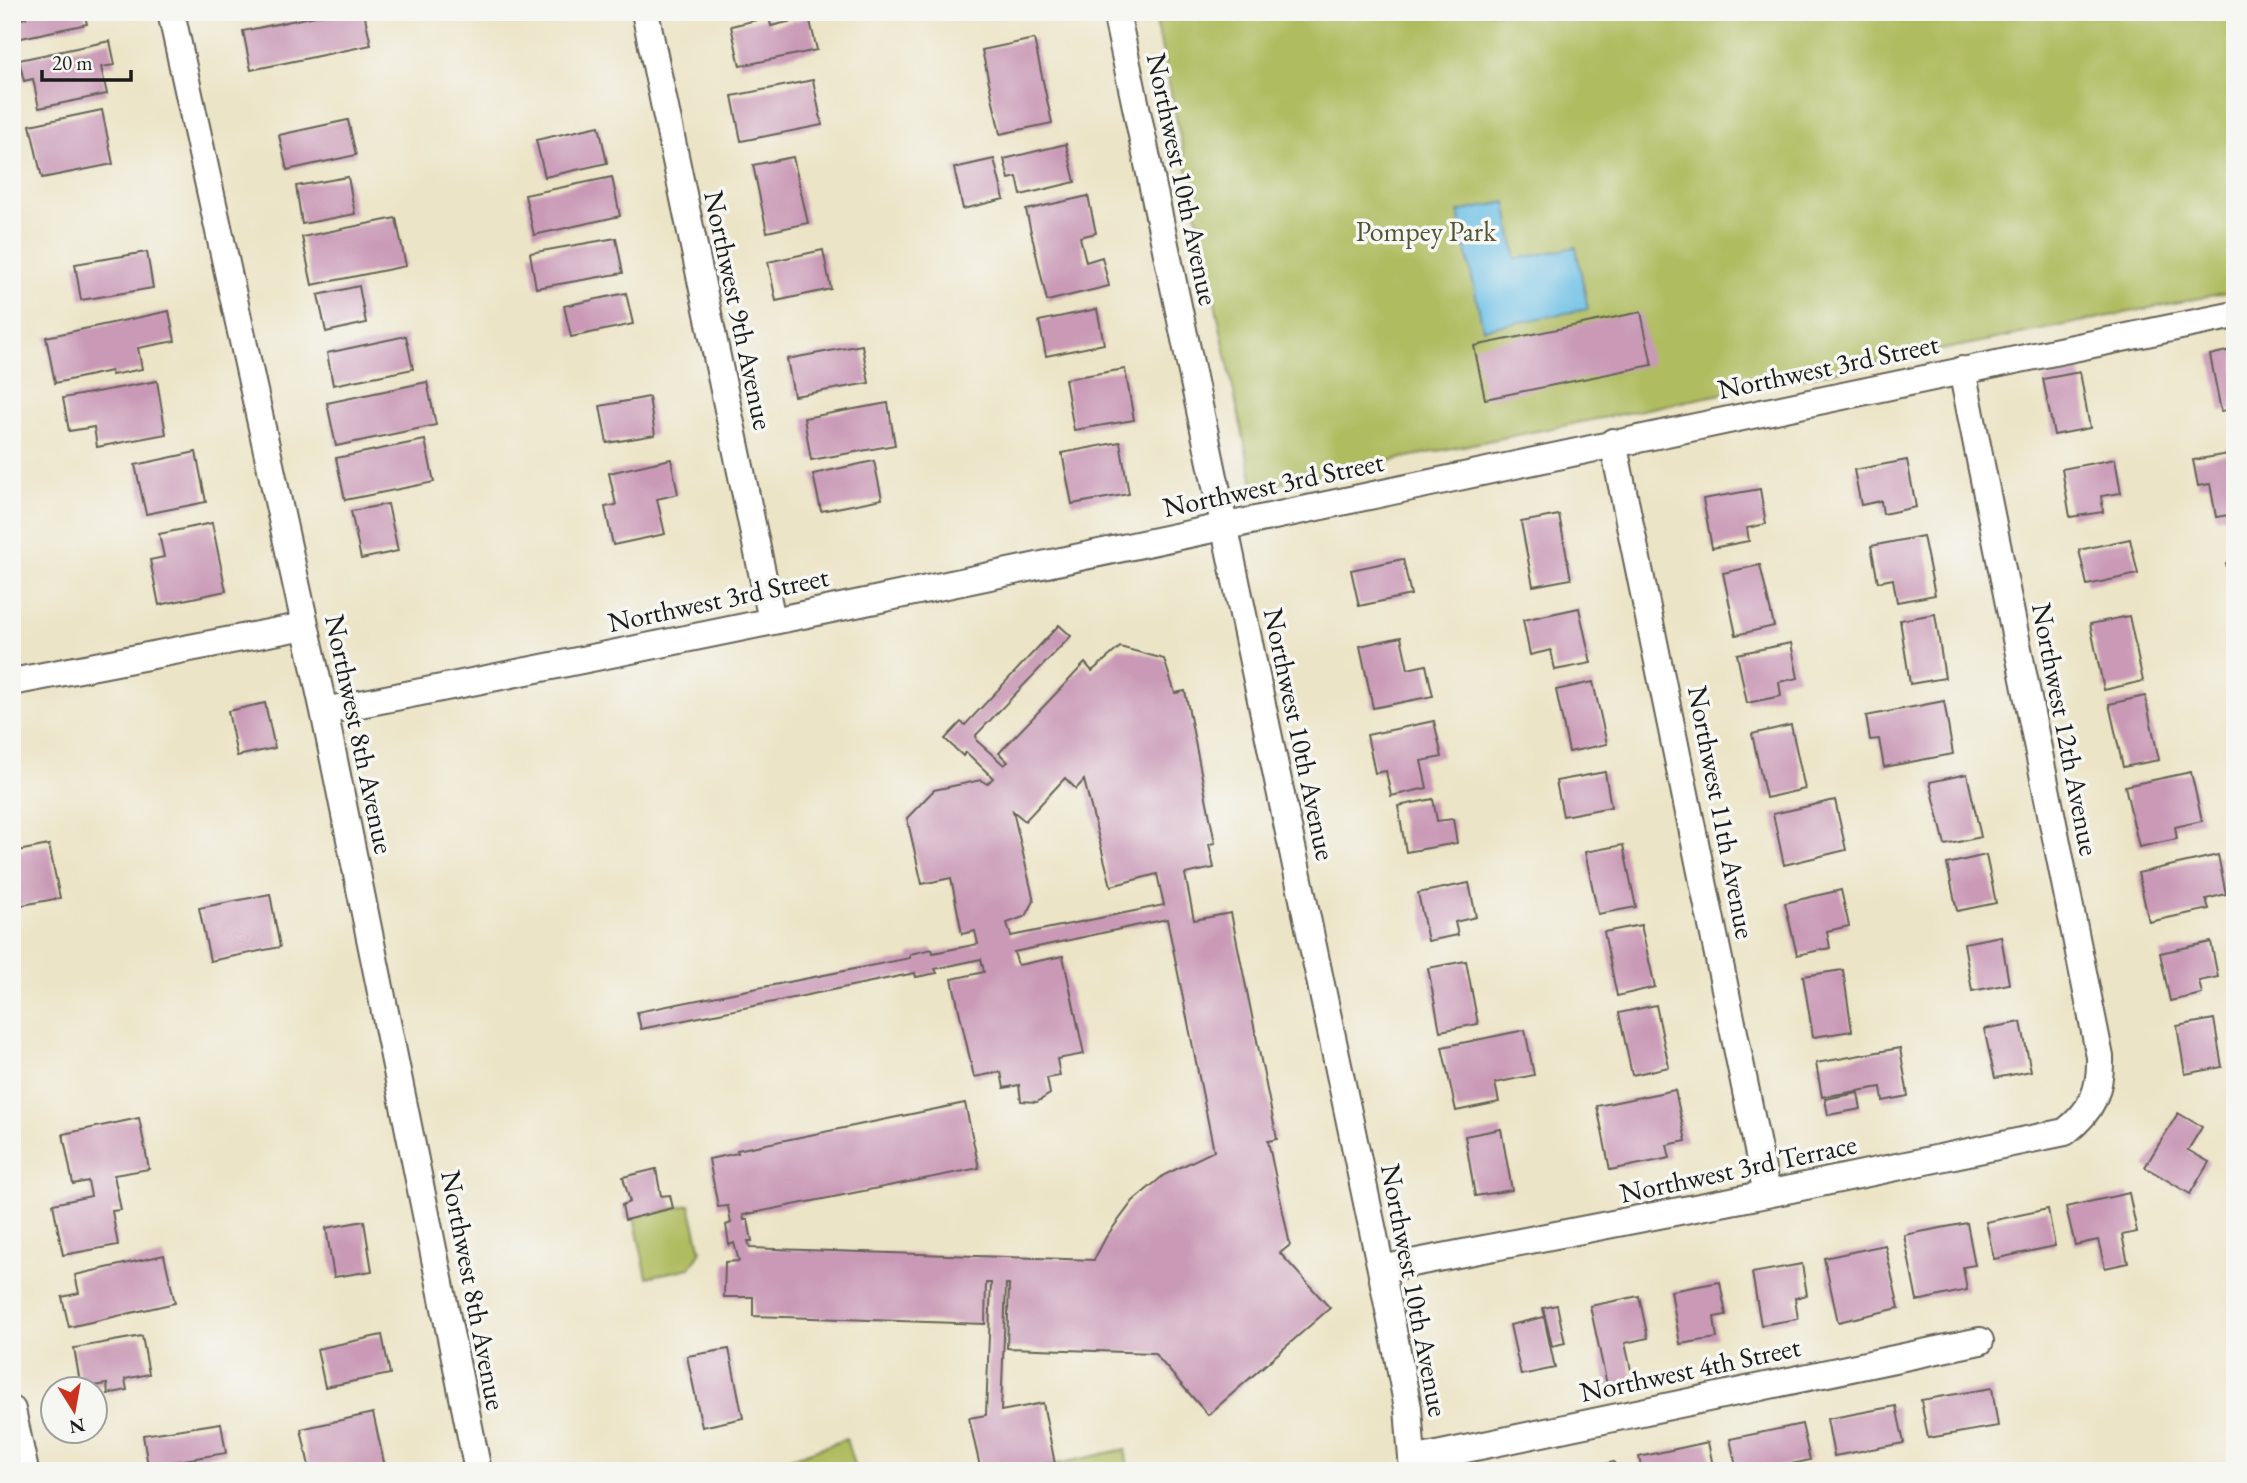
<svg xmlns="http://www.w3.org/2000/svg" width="2247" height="1483" viewBox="0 0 2247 1483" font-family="'EB Garamond',serif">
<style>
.green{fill:#afbc5e;stroke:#666c3d;stroke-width:2}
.water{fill:#68bee5;stroke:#426d80;stroke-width:2}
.building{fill:#c999b6;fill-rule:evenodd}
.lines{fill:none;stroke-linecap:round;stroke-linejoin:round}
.street-casing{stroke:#656258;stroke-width:30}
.street{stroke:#fff;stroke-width:26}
.labels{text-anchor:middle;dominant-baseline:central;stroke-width:7;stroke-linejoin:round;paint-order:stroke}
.street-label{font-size:28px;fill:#1c1c1c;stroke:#f6f6f2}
.park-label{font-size:28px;fill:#4f5433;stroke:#f6f6f2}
</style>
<rect width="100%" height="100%" fill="#f6f6f2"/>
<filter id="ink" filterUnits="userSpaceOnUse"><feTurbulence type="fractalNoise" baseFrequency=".0143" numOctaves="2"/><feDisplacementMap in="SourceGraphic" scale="14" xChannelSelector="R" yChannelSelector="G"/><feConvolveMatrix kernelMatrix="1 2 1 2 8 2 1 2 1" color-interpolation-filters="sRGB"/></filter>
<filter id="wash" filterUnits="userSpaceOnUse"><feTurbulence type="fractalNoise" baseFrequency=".00686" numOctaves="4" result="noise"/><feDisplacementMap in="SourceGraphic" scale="28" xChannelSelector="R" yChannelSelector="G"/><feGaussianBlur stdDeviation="1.57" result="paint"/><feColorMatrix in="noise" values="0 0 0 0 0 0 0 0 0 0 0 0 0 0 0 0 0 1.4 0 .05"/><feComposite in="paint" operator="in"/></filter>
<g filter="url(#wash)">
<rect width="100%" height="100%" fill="#ece4c6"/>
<path class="green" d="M1154 12H2235V291L1254 488Z
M690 1205 701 1251 690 1268 647 1277 634 1217Z
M846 1439 856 1471H760L759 1469Z
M1125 1449 1129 1471H1025Z"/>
<path class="water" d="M1506 202 1516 259 1576 247 1588 309 1483 329 1458 212Z"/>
<g id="blocks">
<path class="building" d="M24 12H84L87 24 12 40V21L26 18Z
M335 12H364L371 45 251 70 243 31Z
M769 17 771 26 809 17 817 50 740 66 731 26Z
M1034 39 1052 123 1000 134 982 50Z
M110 41 115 65 101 67 107 94 39 108 33 79 24 81 19 60Z
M813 80 822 125 741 141 732 96Z
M102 110 113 164 42 178 30 125Z
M348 120 356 155 287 170 279 135Z
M599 126 607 163 545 177 536 140Z
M1066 144 1075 182 1021 195 1017 177 1009 179 1004 159Z
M793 157 808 223 767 232 753 165Z
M994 159 1004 199 963 209 954 168Z
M348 177 355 214 302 224 296 186Z
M612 177 620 216 534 235 525 195Z
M1088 196 1096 233 1080 237 1086 262 1102 257 1109 286 1047 301 1026 210Z
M396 218 406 266 312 285 302 237Z
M616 238 623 273 536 288 530 253Z
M823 250 831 289 776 301 768 262Z
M147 252 153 288 81 300 75 264Z
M359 286 366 323 326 332 318 295Z
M626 293 633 324 571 337 564 306Z
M1097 309 1104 344 1046 356 1039 321Z
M169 311 175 341 138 348 142 369 112 375 111 371 55 383 46 337Z
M1641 312 1652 365 1485 399 1474 346Z
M406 336 413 369 333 385 327 353Z
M862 345 869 383 794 396 787 359Z
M2235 349V409L2221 411 2210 355Z
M1125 369 1134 420 1074 430 1065 379Z
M2080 372 2090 428 2054 435 2043 379Z
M157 381 166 434 97 447 94 427 69 431 63 398Z
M427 382 436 425 336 446 327 403Z
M649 397 655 435 607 443 600 406Z
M888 403 895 445 811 460 804 418Z
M425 440 434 482 345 500 336 458Z
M1120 442 1129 494 1072 504 1062 453Z
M196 452 206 502 146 514 135 465Z
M2235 453V514L2216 517 2210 484 2198 486 2193 460Z
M671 459 678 494 657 499 665 534 613 545 605 507 616 505 609 473Z
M2115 459 2121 493 2101 496 2103 512 2070 517 2062 469Z
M1907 460 1916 507 1883 514 1881 501 1861 505 1854 470Z
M874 461 882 499 821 511 813 474Z
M1760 489 1766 524 1747 528 1749 541 1712 548 1703 499Z
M388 504 398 551 361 559 351 511Z
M1559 515 1571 579 1533 586 1521 522Z
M212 523 226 591 159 605 150 560 164 557 159 534Z
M1923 536 1935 595 1897 602 1893 579 1878 582 1871 546Z
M2130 539 2138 574 2087 585 2079 550Z
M1403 559 1411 595 1359 606 1351 570Z
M2235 562V599H2234L2226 563Z
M1760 565 1774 626 1736 635 1723 573Z
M1579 608 1591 663 1555 670 1551 650 1530 655 1523 620Z
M1935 614 1945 678 1910 684 1900 620Z
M2129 616 2143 681 2104 690 2090 624Z
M1059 625 1071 636 976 735 977 741 1004 765 1008 762 999 753 1085 663 1092 671 1120 647 1164 659 1175 693 1185 691 1215 843 1209 844 1214 868 1185 874 1194 920 1231 913 1277 1139 1268 1141 1290 1245 1280 1253 1330 1308 1208 1415 1154 1353 1007 1348 1009 1284H1006L1001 1411 1043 1403 1055 1464 1025 1471H981L969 1418 986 1415 991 1283H986L985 1324 753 1316V1297H724L725 1262 739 1261 734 1243 729 1245 726 1225 731 1223 728 1206 718 1207 709 1159 738 1153 737 1150 965 1103 979 1168 743 1215 744 1220H748L752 1241H748L750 1248 1094 1260 1106 1237 1133 1201 1164 1175 1214 1151 1167 919 1014 952 1018 965 1063 956 1084 1054 1057 1059 1060 1076 1047 1078 1050 1094 1037 1102 1021 1101 1019 1085 1004 1088 1001 1072 974 1077 952 979 984 972 981 959 935 969 937 973 916 977 915 973 641 1029 637 1012 910 958V954L932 949 933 953 978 944 975 931 962 934 951 878 922 884 907 818 934 790 981 780 987 784 993 778 966 752 963 756 945 739 961 722 965 725ZM1065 778 1076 789 1084 780 1111 886 1157 874 1164 905 1011 936 1007 923 1026 916 1034 901 1013 811 1025 821Z
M1401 637 1408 669 1426 665 1433 696 1373 708 1360 646Z
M1791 643 1798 678 1779 682 1781 696 1747 703 1737 654Z
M1593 682 1607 744 1569 752 1556 690Z
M2145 696 2159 760 2123 767 2109 704Z
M1944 701 1953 754 1884 767 1879 739 1870 740 1866 716Z
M265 703 275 748 237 756 228 711Z
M1434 721 1442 757 1421 761 1427 788 1391 796 1386 771 1375 773 1367 735Z
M1791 725 1805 789 1766 798 1752 734Z
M1605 772 1611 807 1563 816 1556 781Z
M2191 772 2202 821 2175 827 2177 839 2139 847 2125 786Z
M1967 774 1981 837 1945 845 1930 782Z
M1433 799 1437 821 1453 819 1457 843 1406 852 1398 806Z
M1835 800 1846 850 1784 865 1773 814Z
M49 845 60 898 12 907V852Z
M1623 845 1636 907 1598 914 1585 852Z
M1986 855 1996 903 1957 911 1947 864Z
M2218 855 2226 894 2206 899 2209 909 2149 922 2138 873Z
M1469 883 1476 917 1455 922 1458 935 1428 941 1418 893Z
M1841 890 1849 926 1827 931 1830 948 1797 955 1785 903Z
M270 894 280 947 210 961 199 908Z
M1641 925 1655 987 1617 996 1604 932Z
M2001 936 2009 984 1972 991 1964 943Z
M2211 942 2218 977 2199 981 2202 994 2170 1001 2160 953Z
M1466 961 1478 1024 1440 1031 1428 968Z
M1843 970 1852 1031 1813 1037 1803 976Z
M1656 1005 1669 1067 1632 1075 1619 1013Z
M2214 1019 2222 1067 2185 1074 2177 1026Z
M2021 1022 2031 1071 1995 1078 1984 1029Z
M1525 1030 1534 1075 1495 1083 1499 1102 1456 1111 1442 1047Z
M1900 1048 1908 1096 1883 1101 1881 1087 1822 1097 1816 1063Z
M1675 1090 1686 1141 1667 1145 1670 1158 1610 1170 1597 1106Z
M1858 1093 1861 1109 1828 1115 1825 1099Z
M2178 1113 2202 1127 2188 1150 2209 1162 2190 1194 2145 1167Z
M139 1118 149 1169 114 1175 121 1210 112 1211 118 1245 63 1255 53 1204 91 1196 88 1181 73 1184 63 1134Z
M1501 1129 1512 1190 1475 1196 1465 1136Z
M656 1169 661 1196 670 1195 673 1208 625 1220 622 1205 630 1202 623 1177Z
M2129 1193 2137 1232 2122 1235 2128 1263 2105 1268 2098 1240 2075 1245 2066 1207Z
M2048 1209 2055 1246 1994 1259 1986 1222Z
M364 1221 372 1271 334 1277 326 1228Z
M1967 1223 1975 1265 1963 1267 1967 1290 1917 1301 1904 1235Z
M1885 1245 1899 1308 1838 1322 1824 1258Z
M164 1255 175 1303 69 1327 62 1297 79 1293 75 1275Z
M1802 1264 1807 1295 1795 1298 1798 1319 1761 1325 1752 1273Z
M1720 1282 1726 1315 1714 1317 1717 1338 1680 1344 1671 1291Z
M1639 1296 1648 1338 1625 1343 1635 1388 1609 1394 1590 1306Z
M1557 1305 1565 1343 1552 1346 1543 1308Z
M1544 1317 1555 1368 1521 1375 1510 1325Z
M382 1335 390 1374 325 1387 317 1349Z
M142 1336 149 1374 125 1379 127 1390 108 1394 107 1384 81 1388 74 1348Z
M729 1349 743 1418 702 1427 687 1356Z
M1992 1388 1998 1426 1928 1438 1921 1400Z
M1896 1406 1904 1443 1834 1456 1827 1419Z
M373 1413 385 1467 365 1471H310L301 1429Z
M221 1423 226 1453 148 1466 143 1435Z
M1802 1424 1810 1460 1760 1471H1737L1730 1439Z
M1708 1442 1714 1471H1642L1639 1457Z
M1614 1462 1616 1471H1578V1470Z"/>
</g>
</g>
<g filter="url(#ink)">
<use href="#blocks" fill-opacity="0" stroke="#656258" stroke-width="2"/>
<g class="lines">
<defs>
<path id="street" d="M171 12 324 711 478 1471
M645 12 772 620
M1116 12 1381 1269 1408 1408 1413 1471
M1613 442 1767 1194
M12 682 305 626
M324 711C963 587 1597 444 2235 315
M1381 1269 1767 1194 2065 1132C2092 1111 2101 1091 2100 1057L1962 370
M12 1410 25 1471
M1413 1460 1980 1341"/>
</defs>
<use href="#street" class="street-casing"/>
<use href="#street" class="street"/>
</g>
</g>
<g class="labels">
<g class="street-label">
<text transform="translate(1183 179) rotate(78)">Northwest 10th Avenue</text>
<text transform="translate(739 310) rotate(78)">Northwest 9th Avenue</text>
<text transform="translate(1828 366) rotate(-12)">Northwest 3rd Street</text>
<text transform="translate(1273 484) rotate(-12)">Northwest 3rd Street</text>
<text transform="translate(718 599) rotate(-12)">Northwest 3rd Street</text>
<text transform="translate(2066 729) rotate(79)">Northwest 12th Avenue</text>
<text transform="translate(360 734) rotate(78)">Northwest 8th Avenue</text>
<text transform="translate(1300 734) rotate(78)">Northwest 10th Avenue</text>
<text transform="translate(1722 812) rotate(79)">Northwest 11th Avenue</text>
<text transform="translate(1738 1168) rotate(-12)">Northwest 3rd Terrace</text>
<text transform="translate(474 1290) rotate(79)">Northwest 8th Avenue</text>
<text transform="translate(1415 1290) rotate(79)">Northwest 10th Avenue</text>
<text transform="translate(1690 1369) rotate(-12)">Northwest 4th Street</text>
</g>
<g class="park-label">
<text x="1426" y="231">Pompey Park</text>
</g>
</g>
<rect width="2247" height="1483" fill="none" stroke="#f6f6f2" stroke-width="42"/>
<g transform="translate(74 1410) rotate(169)"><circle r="33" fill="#f6f6f2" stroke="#9f9f9c" stroke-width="2"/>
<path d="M0-5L12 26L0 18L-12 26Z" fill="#c8321e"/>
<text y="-10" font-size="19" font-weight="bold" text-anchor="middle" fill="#1c1c1c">N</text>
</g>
<path d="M42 70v10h89v-10" fill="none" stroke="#1c1c1c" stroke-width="3.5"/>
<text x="52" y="70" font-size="21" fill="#1c1c1c" stroke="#f6f6f2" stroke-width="5" paint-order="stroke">20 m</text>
</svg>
